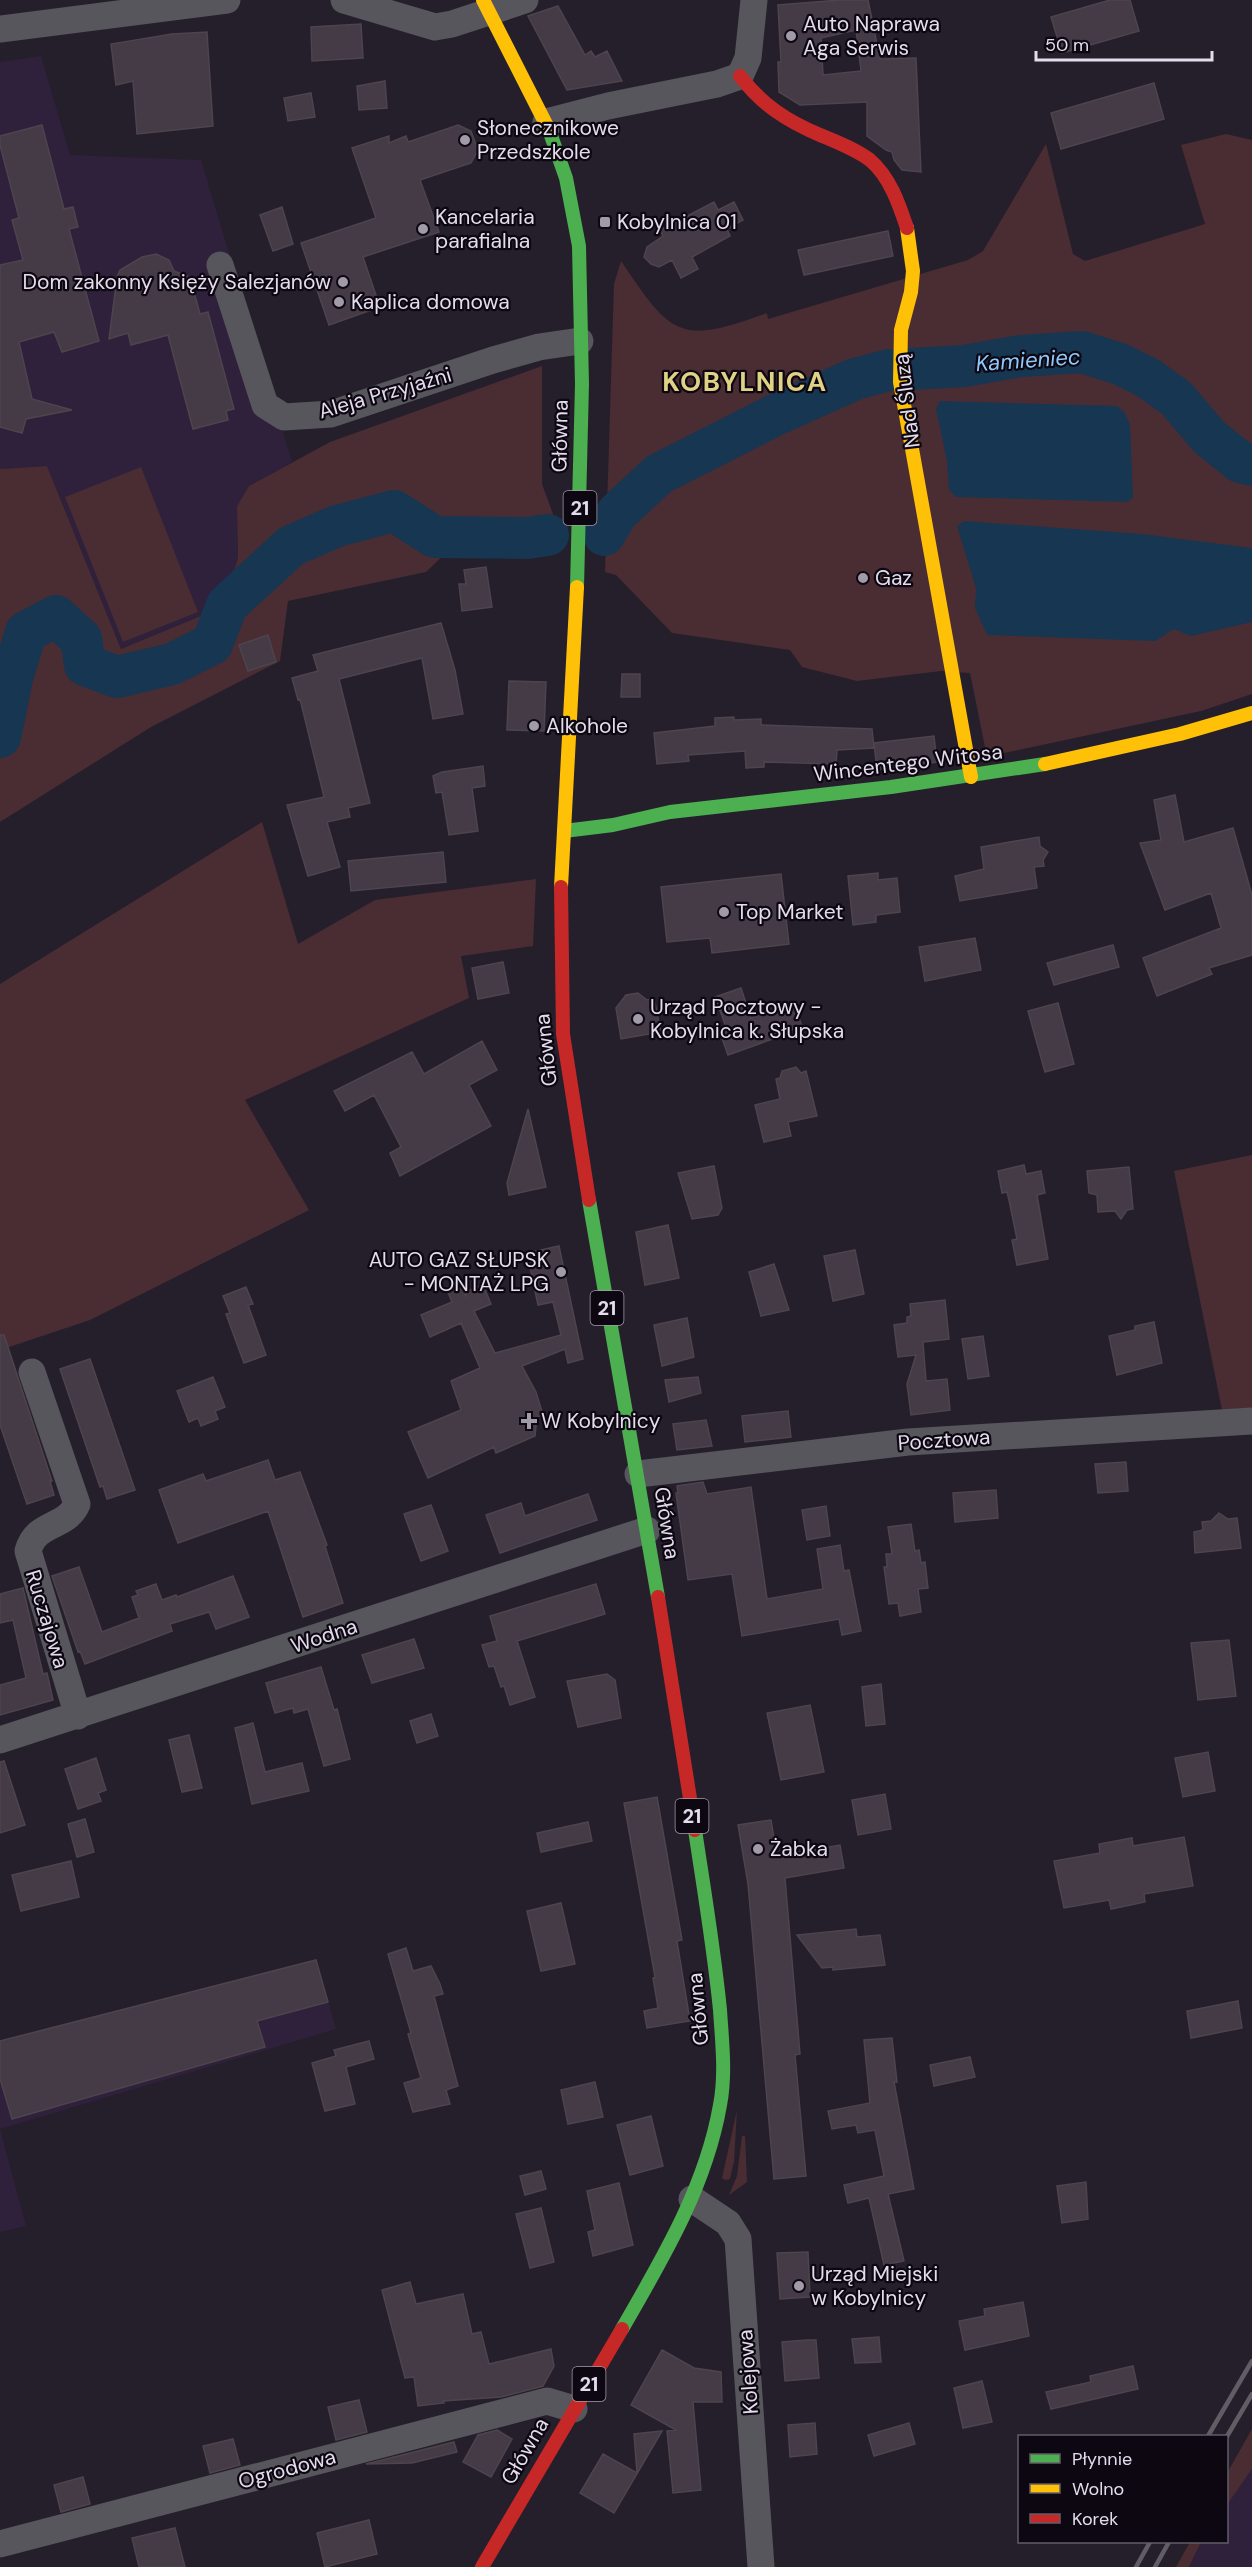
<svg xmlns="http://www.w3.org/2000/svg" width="1252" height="2567" viewBox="0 0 1252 2567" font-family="'DM Sans',sans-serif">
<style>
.built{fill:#2f203b}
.green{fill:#4a2c33}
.water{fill:#173651}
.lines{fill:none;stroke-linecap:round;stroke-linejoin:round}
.river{stroke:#173651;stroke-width:42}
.building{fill:#443b46;stroke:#4d444d;stroke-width:1.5;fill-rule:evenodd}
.street{stroke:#56565c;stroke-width:27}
.fast{stroke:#4caf50;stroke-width:14}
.slow{stroke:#ffc107;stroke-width:14}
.jam{stroke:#c62828;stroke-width:14}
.rail{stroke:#605d65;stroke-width:4.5}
.poi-dot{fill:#a19aa8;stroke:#0c0711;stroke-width:2}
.labels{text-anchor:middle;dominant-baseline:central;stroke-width:4.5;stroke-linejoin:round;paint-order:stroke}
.shield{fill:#0c0711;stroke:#a39caa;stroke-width:1.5}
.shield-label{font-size:20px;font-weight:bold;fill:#e4dcec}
.poi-label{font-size:21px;fill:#e4dcec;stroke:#0c0711;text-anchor:start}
.street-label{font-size:21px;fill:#e4dcec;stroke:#0c0711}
.water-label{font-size:22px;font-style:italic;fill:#90c8fc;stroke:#0c0711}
.district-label{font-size:27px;font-weight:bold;letter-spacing:1.5px;fill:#e0d284;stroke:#0c0711}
</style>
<rect width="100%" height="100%" fill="#251f2b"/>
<path class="built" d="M41 56 70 155 201 160 292 462 249 486 237 506 238 557 232 579 203 615 121 649 47 466 0 469V62Z
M316 1960 336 2029 0 2129 26 2226 0 2232V2042Z
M1252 2469V2567H1189L1201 2542H1226L1227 2505Z"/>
<path class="green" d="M1226 134 1252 140V694L1201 711 1004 753H992L985 747 970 673 941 671 857 681 802 667 790 650 672 633 616 575 605 572 614 284 621 261C671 335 679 346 767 313L768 319 968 260 983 251 1046 144 1073 254 1085 261 1205 224 1181 145Z
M542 366V484L553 514 552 553 450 549 426 572 288 601 280 661 151 727 0 822V469L47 466 121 649 203 615 220 595 232 579 238 557 237 506 249 486 330 442Z
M141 467 198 612 123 642 65 497Z
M262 822 298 944 375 900 536 879 533 946 461 956 469 998 245 1100 309 1210 90 1320 0 1350V984Z
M1252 1155V1408L1222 1410 1174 1171Z
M737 2110 734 2161 730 2179 725 2180 722 2178Z
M742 2136H745L747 2182 729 2195 737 2176Z
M1252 2429V2469L1227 2505V2473Z
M1190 2542H1201L1189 2567H1176Z"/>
<path class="water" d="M940 401 1117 406 1125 413 1130 425 1133 498 1126 502 956 497 949 490 947 461 936 409Z
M965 521 1142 534 1252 548V622L1191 636 1174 629 1155 641 987 635 975 608 976 588 957 526Z"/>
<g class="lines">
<path class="river" d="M911 369 964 366 1021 356 1082 352 1120 364 1148 378 1176 398 1209 437 1240 462 1252 465
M604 535 617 513 659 474 775 415 855 379 889 370
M0 737 12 678 26 632 56 616 81 639 85 665 117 677 172 664 212 644 227 605 291 546 337 526 394 511 435 537 527 538 548 535"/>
</g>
<path class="building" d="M840 0H868L880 59 916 58 921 172 902 170 894 160 892 152 886 150 867 136V102L800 105 779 92 778 62H781L778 5ZM856 30 861 71 823 75 821 38Z
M1110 0H1130L1139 31 1062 53 1051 17Z
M558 6 585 55 591 51 595 57 607 51 622 81 567 90 528 16Z
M361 24 363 58 312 61 311 27Z
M207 32 213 126 137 134 133 81 116 85 111 44 172 34Z
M385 81 387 108 359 110 357 86Z
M1154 83 1164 119 1061 149 1051 113Z
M311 93 315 117 288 121 284 98Z
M42 125 64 209 73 207 78 227 69 229 99 341 62 352 54 332 19 342 32 399 72 410 26 419 22 433 0 427V265L23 260 12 220 19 218 0 145V136Z
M458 125 471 131 478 150 471 163 420 180 439 232 363 257 380 307 329 325 301 243 376 218 352 148 389 136V143L406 136 408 142Z
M714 202 718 210 734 202 743 220 727 229 730 236 692 257 698 269 681 278 672 260 659 267 651 264 644 257 647 247 663 236 660 230Z
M282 207 293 244 273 251 260 215Z
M888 231 893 256 804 275 798 250Z
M156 254 169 260 174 271 190 277 200 314 208 312 234 409 226 411 228 420 193 429 168 335 131 345 128 333 109 339 117 277 120 270 142 257Z
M486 567 492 607 462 611 459 584H466L464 570Z
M441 623 455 670 463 714 433 719 422 658 339 679 370 803 348 808 350 817 327 822 340 867 308 876 287 805 324 797 300 699 298 700 292 678 318 671 313 655Z
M268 635 276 662 248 671 239 645Z
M622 674H640V697H621Z
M509 681 546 682 544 731 507 730Z
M734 717V720L761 719V725L872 729 874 748 837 750 836 764 764 762V767L746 768 745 751 688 755 689 761 657 764 654 733 715 726V718Z
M934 736 937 762 877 770 874 743Z
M483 766 485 786 472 788 478 831 449 835 442 792 436 793 433 776 442 772Z
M1175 795 1184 842 1233 828 1252 895V955L1209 968 1212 974 1157 996 1143 958 1221 928 1211 893 1165 910 1140 843 1161 840 1154 800Z
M1039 837 1040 846 1048 852 1043 860 1044 866 1034 867 1037 888 960 901 955 876 984 869 981 847Z
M443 852 446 882 351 891 348 861Z
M878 873V880L897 878 900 912 876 915V922L853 925 848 876Z
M781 874 789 944 712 953 710 938 667 942 661 887Z
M975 938 981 970 925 981 919 947Z
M1113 945 1119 967 1054 985 1047 963Z
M503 962 509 993 478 999 472 968Z
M741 988 751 1018 794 1005 802 1026 780 1034 781 1036 728 1055 719 1030 726 1027 715 997Z
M638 993 647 1000 654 998 661 1032 621 1039 616 1008 626 995Z
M1058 1003 1074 1064 1045 1072 1028 1011Z
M482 1041 497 1070 469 1085 491 1126 400 1176 390 1153 401 1147 374 1095 345 1111 334 1091 412 1052 424 1074Z
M796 1067 801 1073 806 1071 817 1116 788 1122 791 1136 764 1142 755 1105 780 1099 776 1079 780 1078 782 1071Z
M528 1109 546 1187 509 1195 507 1183Z
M1024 1165 1026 1174 1041 1171 1045 1193 1037 1195 1048 1259 1017 1265 1012 1240 1017 1239 1009 1200 1007 1192 1002 1193 998 1171Z
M714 1166 722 1208 718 1215 692 1219 678 1173Z
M1129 1167 1133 1209 1127 1210 1121 1219 1115 1211 1098 1212 1097 1195 1089 1193 1087 1171Z
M668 1225 679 1278 645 1285 636 1232Z
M559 1246 583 1359 568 1363 565 1349 522 1366 536 1392 543 1415 537 1417 535 1436 496 1453 494 1447 428 1478 408 1432 461 1410 451 1381 480 1368 461 1323 430 1337 421 1315 452 1302 446 1288 460 1282 466 1296 467 1291 483 1285 491 1304 474 1311 495 1353 561 1335 553 1302 538 1305 527 1253Z
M855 1250 864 1294 833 1301 824 1256Z
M774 1264 789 1310 761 1316 749 1272Z
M246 1287 253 1304 248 1305 266 1355 244 1363 226 1314 230 1313 223 1296Z
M945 1300 949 1339 923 1342 926 1381 947 1379 950 1410 911 1415 907 1384 916 1355 898 1357 894 1325 907 1323V1317L911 1316 910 1304Z
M687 1318 694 1357 662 1366 654 1325Z
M1154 1322 1162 1363 1117 1375 1109 1336 1135 1330V1326Z
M0 1335H4L52 1481H50L54 1495 27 1504 0 1425Z
M983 1336 989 1376 968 1379 962 1339Z
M90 1359 135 1490 107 1499 103 1486 100 1487 60 1369Z
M213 1377 225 1407 215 1411 218 1419 201 1426 198 1418 189 1422 177 1391Z
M698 1377 701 1393 669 1402 665 1380Z
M788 1411 791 1437 745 1442 742 1416Z
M706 1420 712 1446 677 1450 673 1424Z
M268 1460 275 1480 300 1472 327 1545 325 1546 343 1603 303 1617 268 1511 178 1543 159 1490 203 1474 206 1481Z
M1126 1462 1128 1491 1098 1493 1095 1464Z
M703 1482 707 1494 751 1487 767 1599 823 1589 817 1549 840 1545 844 1571 849 1570 861 1631 842 1635 839 1619 742 1636 732 1574 688 1580 676 1493H678L677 1486Z
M996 1490 998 1518 955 1522 953 1493Z
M588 1494 597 1520 500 1553 486 1515 521 1503 525 1516Z
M431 1505 448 1551 421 1561 404 1514Z
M826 1506 830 1536 807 1540 802 1510Z
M1219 1513 1228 1519 1237 1518 1241 1548 1195 1553 1194 1532 1203 1530 1202 1522 1211 1521Z
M911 1524 915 1551 919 1550 921 1563 925 1562 928 1588 918 1589 921 1612 900 1616 898 1603 889 1604 884 1567H887L886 1554H892L888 1527Z
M79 1567 102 1632 139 1618 132 1597 138 1595 136 1591 156 1584 162 1600 176 1595 177 1597 233 1576 249 1617 216 1629 209 1612 170 1624 172 1631 85 1664 80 1651 78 1652 52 1576Z
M596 1584 605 1614 517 1641 535 1697 510 1705 504 1686 501 1687 494 1666 489 1667 482 1645 497 1641 490 1616Z
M23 1588 43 1674 47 1673 53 1700 0 1715V1685L26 1678 13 1620 0 1623V1594Z
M414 1639 424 1668 372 1683 362 1655Z
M1229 1640 1236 1696 1198 1700 1191 1643Z
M321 1667 334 1710 337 1709 350 1759 324 1766 308 1709 294 1713 293 1708 275 1713 266 1683Z
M607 1674 615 1680 621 1718 578 1727 567 1681Z
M881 1684 885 1724 866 1726 862 1687Z
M810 1705 824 1772 781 1780 767 1713Z
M431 1714 438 1736 417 1743 410 1721Z
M253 1723 265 1772 302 1763 309 1791 252 1804 235 1728Z
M189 1735 202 1788 182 1792 169 1740Z
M1208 1752 1215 1791 1183 1797 1175 1758Z
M96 1758 106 1790 98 1793 101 1801 78 1809 65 1769Z
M4 1761 25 1825 0 1833V1762Z
M885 1794 891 1829 858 1835 852 1800Z
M657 1797 682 1940 677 1941 690 2021 647 2028 644 2011 658 2008 653 1978 655 1977 624 1803Z
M85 1819 94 1852 77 1857 68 1824Z
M771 1820 777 1856 840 1845 844 1868 785 1878 800 2054 795 2055 806 2176 774 2179 748 1884 738 1825Z
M588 1822 592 1841 541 1852 537 1833Z
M1184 1837 1193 1886 1144 1894 1145 1902 1111 1909 1109 1900 1064 1908 1054 1861 1100 1853 1099 1844 1132 1838 1133 1846Z
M71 1861 79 1897 21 1911 12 1875Z
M561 1903 575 1964 541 1971 527 1911Z
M856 1929 857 1937 880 1935 885 1965 833 1970V1967L822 1968 797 1935Z
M406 1948 413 1971 431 1966 440 1984 443 1994 434 1996 458 2086 446 2090 450 2104 413 2112 404 2083 421 2078 408 2034 411 2033 388 1954Z
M316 1960 328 2002 257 2021 265 2047 12 2119 0 2079V2041Z
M1238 2001 1242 2028 1191 2038 1187 2011Z
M892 2038 897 2082H894L914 2189 888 2194 904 2261 884 2265 869 2198 848 2203 844 2185 884 2176 875 2130 858 2133 856 2125 832 2129 828 2111 870 2103 864 2040Z
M369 2041 374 2059 346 2067 355 2104 325 2111 312 2063 336 2056 334 2050Z
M970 2057 975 2077 934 2086 930 2065Z
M595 2082 603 2117 568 2124 561 2090Z
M651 2116 663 2166 630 2175 617 2125Z
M541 2171 546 2189 525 2195 520 2176Z
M1086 2182 1088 2219 1062 2223 1057 2186Z
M619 2183 633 2245 593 2256 588 2232 595 2230 587 2191Z
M541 2208 554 2262 530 2268 516 2214Z
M808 2252 810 2297 780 2299 777 2253Z
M410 2282 416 2304 463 2294 472 2334 481 2332 489 2364 551 2349 554 2366 543 2386 501 2397 443 2401 444 2403 418 2406 414 2377 405 2378 382 2290Z
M1023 2302 1029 2336 965 2350 959 2321 985 2316 984 2309Z
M879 2337 881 2362 855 2363 852 2339Z
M807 2340H816L819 2378 785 2381 782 2342Z
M662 2350 694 2368 721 2372 722 2402H693L701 2490 673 2493 667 2431 676 2430 631 2405Z
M1133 2366 1138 2389 1051 2409 1046 2392 1091 2382 1090 2376Z
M982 2381 992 2422 963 2428 954 2388Z
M359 2400 367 2432 336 2440 328 2407Z
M815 2423 817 2454 790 2457 788 2425Z
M909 2423 915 2444 874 2456 868 2435Z
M497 2430 512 2439 491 2477 463 2462 478 2435Z
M662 2431 614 2513 580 2493 603 2454 637 2473 634 2434Z
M233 2439 240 2465 210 2473 203 2446Z
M454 2442 457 2452 412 2463 366 2464Z
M83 2477 90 2504 61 2512 54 2485Z
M369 2520 377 2554 325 2567 317 2533Z
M175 2528 185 2567H139L132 2538Z"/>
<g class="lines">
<path class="street" d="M344 0 435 27 452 24 525 0
M0 29 227 0
M546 122 608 106 717 84 740 76 748 58 754 0
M220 265 265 405 284 417 331 414 493 360 539 347 580 341
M32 1372 77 1504C66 1529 36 1521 28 1551L78 1716
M638 1474 908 1442 1252 1421
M0 1740 647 1530
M692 2199 728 2223 738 2239 761 2567
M0 2544 547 2401 574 2409"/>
<path class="fast" d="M549 130 566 178 579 246 582 384 577 587
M564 831 613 825 670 812 891 787 1045 764
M589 1200 658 1597
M622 2329C663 2258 706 2186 720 2105 726 2074 722 2041 720 2010 714 1949 704 1890 695 1830"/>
<path class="slow" d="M483 0 549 130
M907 228 913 271 911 292 901 330 900 382 971 777
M1045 764 1180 734 1252 713
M561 887 577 587"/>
<path class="jam" d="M740 76C762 105 787 121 820 135 837 142 855 149 870 160 890 177 899 204 907 228
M561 887 563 1034 589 1200
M658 1597 695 1830
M482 2567 622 2329"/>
<path class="rail" d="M1208 2436 1252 2361
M1226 2438 1252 2394
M1136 2567 1150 2542
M1155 2567 1169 2542"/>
</g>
<g class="poi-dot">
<circle cx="791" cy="36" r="6"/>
<circle cx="465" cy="140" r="6"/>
<rect x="599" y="216" width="12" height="12" rx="3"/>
<circle cx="423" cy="229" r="6"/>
<circle cx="343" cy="282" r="6"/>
<circle cx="339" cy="302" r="6"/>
<circle cx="863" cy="578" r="6"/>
<circle cx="534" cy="726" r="6"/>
<circle cx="724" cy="912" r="6"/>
<circle cx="638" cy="1019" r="6"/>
<circle cx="561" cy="1272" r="6"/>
<path d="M526 1412h6v6h6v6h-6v6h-6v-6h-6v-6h6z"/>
<circle cx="758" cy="1849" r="6"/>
<circle cx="799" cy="2286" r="6"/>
</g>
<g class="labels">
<g class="shield">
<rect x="563.5" y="491" width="33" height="34" rx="4.5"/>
<rect x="590.5" y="1291" width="33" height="34" rx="4.5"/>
<rect x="675.5" y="1799" width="33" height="34" rx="4.5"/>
<rect x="572.5" y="2367" width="33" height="34" rx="4.5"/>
</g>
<g class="shield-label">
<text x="580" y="508">21</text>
<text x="607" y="1308">21</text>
<text x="692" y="1816">21</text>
<text x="589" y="2384">21</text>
</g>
<g class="poi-label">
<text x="803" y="24">Auto Naprawa<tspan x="803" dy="24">Aga Serwis</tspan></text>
<text x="477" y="128">Słonecznikowe<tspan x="477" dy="24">Przedszkole</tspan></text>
<text x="435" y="217">Kancelaria<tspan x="435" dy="24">parafialna</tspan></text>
<text x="617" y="222">Kobylnica 01</text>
<text x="331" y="282" text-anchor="end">Dom zakonny Księży Salezjanów</text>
<text x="351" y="302">Kaplica domowa</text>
<text x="875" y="578">Gaz</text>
<text x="546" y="726">Alkohole</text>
<text x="736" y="912">Top Market</text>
<text x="650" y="1007">Urząd Pocztowy -<tspan x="650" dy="24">Kobylnica k. Słupska</tspan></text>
<text x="549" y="1260" text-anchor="end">AUTO GAZ SŁUPSK<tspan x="549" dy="24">- MONTAŻ LPG</tspan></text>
<text x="541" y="1421">W Kobylnicy</text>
<text x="770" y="1849">Żabka</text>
<text x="811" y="2274">Urząd Miejski<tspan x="811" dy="24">w Kobylnicy</tspan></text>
</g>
<g class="street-label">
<text transform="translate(385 393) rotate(-16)">Aleja Przyjaźni</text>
<text transform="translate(907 401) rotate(-97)">Nad Śluzą</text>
<text transform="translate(560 436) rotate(-89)">Główna</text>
<text transform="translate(908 763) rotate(-7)">Wincentego Witosa</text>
<text transform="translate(546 1050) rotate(-96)">Główna</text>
<text transform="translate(944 1440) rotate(-4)">Pocztowa</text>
<text transform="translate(667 1523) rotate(81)">Główna</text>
<text transform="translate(47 1619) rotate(73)">Ruczajowa</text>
<text transform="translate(324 1636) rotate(-18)">Wodna</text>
<text transform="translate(698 2009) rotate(-95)">Główna</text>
<text transform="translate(748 2372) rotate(-94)">Kolejowa</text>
<text transform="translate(525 2451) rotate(-60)">Główna</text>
<text transform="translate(287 2469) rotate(-15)">Ogrodowa</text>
</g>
<g class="water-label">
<text transform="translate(1028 360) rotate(-4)">Kamieniec</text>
</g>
<g class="district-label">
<text x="745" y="381">KOBYLNICA</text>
</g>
</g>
<rect x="1018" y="2435" width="210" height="108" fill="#0c0711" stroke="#625c69" stroke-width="1.5"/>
<rect x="1030" y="2454" width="30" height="9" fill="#4caf50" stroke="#625c69" stroke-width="1.5"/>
<text x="1072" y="2465" font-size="18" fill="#e4dcec">Płynnie</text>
<rect x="1030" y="2484" width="30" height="9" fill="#ffc107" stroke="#625c69" stroke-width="1.5"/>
<text x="1072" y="2495" font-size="18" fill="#e4dcec">Wolno</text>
<rect x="1030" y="2514" width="30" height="9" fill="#c62828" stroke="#625c69" stroke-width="1.5"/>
<text x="1072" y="2525" font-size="18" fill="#e4dcec">Korek</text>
<path d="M1036 51v9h176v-9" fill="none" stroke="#e4dcec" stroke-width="3"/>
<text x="1045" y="51" font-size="18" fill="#e4dcec" stroke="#0c0711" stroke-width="4.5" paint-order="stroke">50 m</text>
</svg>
